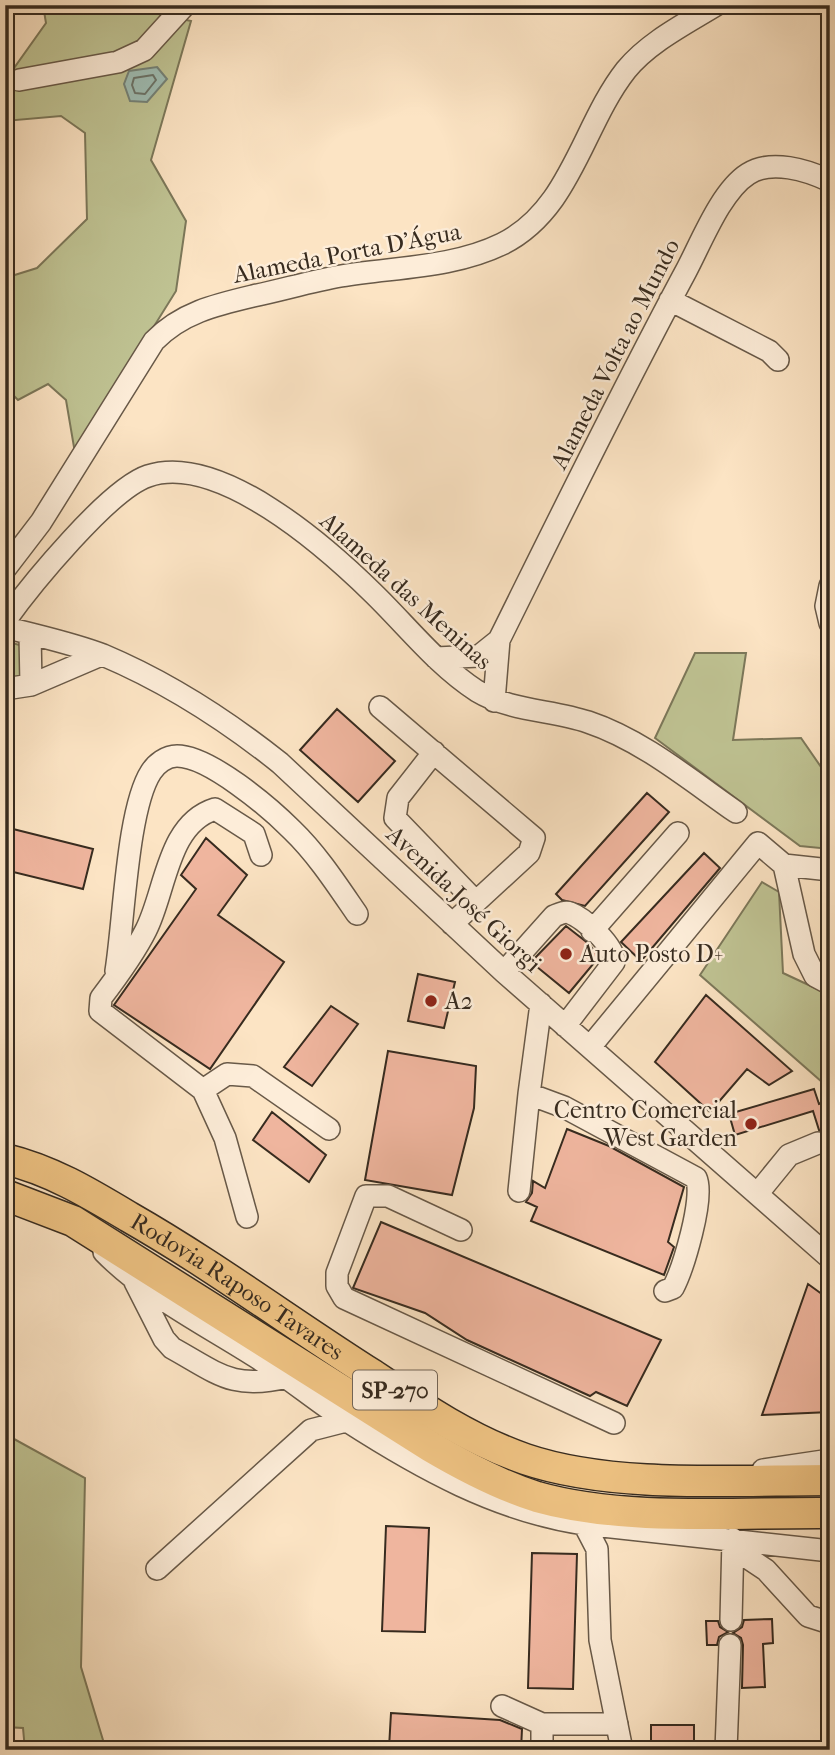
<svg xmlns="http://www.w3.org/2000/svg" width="835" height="1755" viewBox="0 0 835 1755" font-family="'IM FELL French Canon',serif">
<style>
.green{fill:#c0c494;stroke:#7c785a;stroke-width:2}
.water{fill:#9fbeb5;stroke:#758379;stroke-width:2}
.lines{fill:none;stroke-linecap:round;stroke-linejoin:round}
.shore{stroke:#6b746a;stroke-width:2}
.building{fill:#efb59e;stroke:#372b1f;stroke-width:2}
.minor-casing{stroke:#685948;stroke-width:24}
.highway-casing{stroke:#372b1f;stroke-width:33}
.minor{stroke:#fdedd9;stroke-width:21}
.highway{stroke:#eec282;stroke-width:30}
.poi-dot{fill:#8f2418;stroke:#fdedd9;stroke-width:2.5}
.labels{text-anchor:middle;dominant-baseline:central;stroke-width:5;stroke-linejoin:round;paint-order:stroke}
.shield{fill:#fdedd9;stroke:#726557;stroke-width:2}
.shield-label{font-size:23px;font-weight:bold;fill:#372b1f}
.street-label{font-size:24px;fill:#372b1f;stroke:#fdedd9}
.poi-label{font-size:24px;fill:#372b1f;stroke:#fdedd9;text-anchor:start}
</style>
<rect width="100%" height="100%" fill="#fce4c4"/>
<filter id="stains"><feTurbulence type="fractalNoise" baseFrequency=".00286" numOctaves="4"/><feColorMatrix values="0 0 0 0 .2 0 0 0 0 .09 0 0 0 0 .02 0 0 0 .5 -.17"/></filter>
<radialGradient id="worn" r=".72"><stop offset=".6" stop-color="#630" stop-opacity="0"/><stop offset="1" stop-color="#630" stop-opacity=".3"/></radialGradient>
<path class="green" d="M43 5H117L191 21 151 160 186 221 176 291 75 453 66 400 48 384 18 400 5 387V278L37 268 87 219 85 133 61 116 5 121V76L9 75 46 23Z
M5 641 23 646 20 679 5 681Z
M695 653H746L733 740 801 738 830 780V849L800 846 655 738Z
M762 882 779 892 783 973 830 995V1089L700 975Z
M5 1434 85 1478 81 1667 106 1750H25L23 1728 5 1727Z"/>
<path class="water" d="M157 67 167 79 147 102 130 101 124 84 129 71Z"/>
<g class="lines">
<path class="shore" d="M153 75 156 80 145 94 135 93 132 85 134 78Z"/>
</g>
<path class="building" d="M337 709 395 761 358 802 300 750Z
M647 793 669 812 585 906 562 900 556 894Z
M5 827 93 849 83 889 5 870Z
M206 838 247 875 218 915 284 962 210 1069 114 1005 196 889 181 875Z
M704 853 720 868 641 961 621 942Z
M566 926 589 944 599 957 569 993 531 962Z
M418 974 455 982 444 1028 408 1021Z
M706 995 792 1071 769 1085 747 1069 710 1112 655 1062Z
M331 1006 358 1024 312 1086 284 1067Z
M388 1051 476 1066 474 1108 452 1195 365 1180Z
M814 1089 819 1104 830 1100V1137L819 1130 813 1111 735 1135 729 1114Z
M272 1112 326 1155 309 1182 253 1140Z
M567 1129 609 1146 684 1187 668 1242 674 1247 664 1275 531 1221 537 1207 526 1202 532 1193 533 1181 545 1188Z
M381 1222 661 1340 627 1406 596 1392 590 1396 467 1340 425 1313 353 1288Z
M808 1284 830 1300V1412L762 1415Z
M386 1526 429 1528 425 1632 382 1631Z
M532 1553 577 1554 573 1689 528 1688Z
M772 1619 773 1643 763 1644 765 1687 742 1688 743 1645 741 1638 733 1633 742 1627 744 1620Z
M706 1621H718L720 1627 728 1632 719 1637 717 1645H707Z
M391 1713 500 1720 522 1729 521 1750 389 1748Z
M651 1725H694V1750H651Z"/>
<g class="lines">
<defs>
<path id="minor" d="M19 80 118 62 144 50 185 5
M670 300 769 351 778 360
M5 569 41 522 154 341C181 313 215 305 253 296 282 290 312 281 341 276 394 267 453 268 502 244 571 210 582 126 626 70 649 42 685 24 716 5
M830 586 826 606 830 623
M5 621C30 586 109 489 148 476 219 452 326 547 373 593 407 626 437 665 477 691 510 711 552 710 588 722 642 740 690 780 736 812
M5 627C37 636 72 643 103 655 167 682 226 720 280 763L504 972 830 1258
M30 634 31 685
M436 658 479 656 499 640
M5 689 31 685 101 655
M494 701 499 640C560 517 621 392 686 271 701 243 721 191 748 174 771 159 807 170 830 181
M380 707 534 838 529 853 452 924
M434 752 398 798 395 818 476 902
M261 855 254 834 215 809C167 824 166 891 146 930 134 954 117 977 101 998L100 1011 203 1090 227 1074 253 1076 329 1129
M784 865 804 954 815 976 830 984
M592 931 678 833
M116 971C124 922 127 809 151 772 156 764 166 756 177 756 209 756 269 807 292 830 317 854 337 885 357 914
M504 972 554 916C559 914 565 911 570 913 584 918 616 947 614 962L565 1026
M590 1047 758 843 784 865 830 870
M203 1090 225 1138 247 1217
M529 1094 541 1004
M519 1191 529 1094 564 1107 696 1178C705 1197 683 1269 673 1288L665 1291
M758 1193 789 1155 818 1143
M461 1230 388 1196H366L337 1273V1286L344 1298 614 1423
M104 1252C146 1295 206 1325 256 1357 288 1377 316 1401 347 1421 420 1468 497 1511 584 1524L830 1551
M135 1282 164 1339 172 1348C219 1374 232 1390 287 1377
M763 1470 830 1460
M584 1524 597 1549 600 1640 622 1750
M733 1548 766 1570 808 1616 830 1623
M157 1569 311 1430 346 1421
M731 1620 733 1539
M502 1706 542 1724V1750
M542 1724H617
M726 1750 730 1645"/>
<g id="highway">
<path id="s1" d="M5 1159C51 1170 89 1193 129 1217 213 1265 291 1323 373 1375 421 1407 470 1440 525 1459 613 1489 736 1480 830 1480"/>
<path d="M5 1195 73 1221 431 1447C465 1467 499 1485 537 1497 625 1522 738 1512 830 1513"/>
</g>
</defs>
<use href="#minor" class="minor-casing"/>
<use href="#highway" class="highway-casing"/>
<use href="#minor" class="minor"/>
<use href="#highway" class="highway"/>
</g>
<g class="poi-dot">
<circle cx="566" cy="954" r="7"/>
<circle cx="431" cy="1001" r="7"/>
<circle cx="751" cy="1124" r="7"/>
</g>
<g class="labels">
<rect class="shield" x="353" y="1370.5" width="84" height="39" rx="5"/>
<g class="shield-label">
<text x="395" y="1390">SP-270</text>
</g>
<g class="street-label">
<text transform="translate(347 253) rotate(-11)">Alameda Porta D'Água</text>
<text transform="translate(615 354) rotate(-63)">Alameda Volta ao Mundo</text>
<text transform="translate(406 591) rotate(42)">Alameda das Meninas</text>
<text transform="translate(464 899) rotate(43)">Avenida José Giorgi</text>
<text stroke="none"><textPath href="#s1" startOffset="266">Rodovia Raposo Tavares</textPath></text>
</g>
<g class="poi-label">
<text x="580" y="954">Auto Posto D+</text>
<text x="445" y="1001">A2</text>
<text x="737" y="1110" text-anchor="end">Centro Comercial<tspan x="737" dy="28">West Garden</tspan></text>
</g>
</g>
<rect width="835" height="1755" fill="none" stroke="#fce4c4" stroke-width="28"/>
<rect x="7" y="7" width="821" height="1741" fill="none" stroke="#372b1f" stroke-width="3.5"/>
<rect x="14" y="14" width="807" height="1727" fill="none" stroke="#372b1f" stroke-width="2"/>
<rect width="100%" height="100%" filter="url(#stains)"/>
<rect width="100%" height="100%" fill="url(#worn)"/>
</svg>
